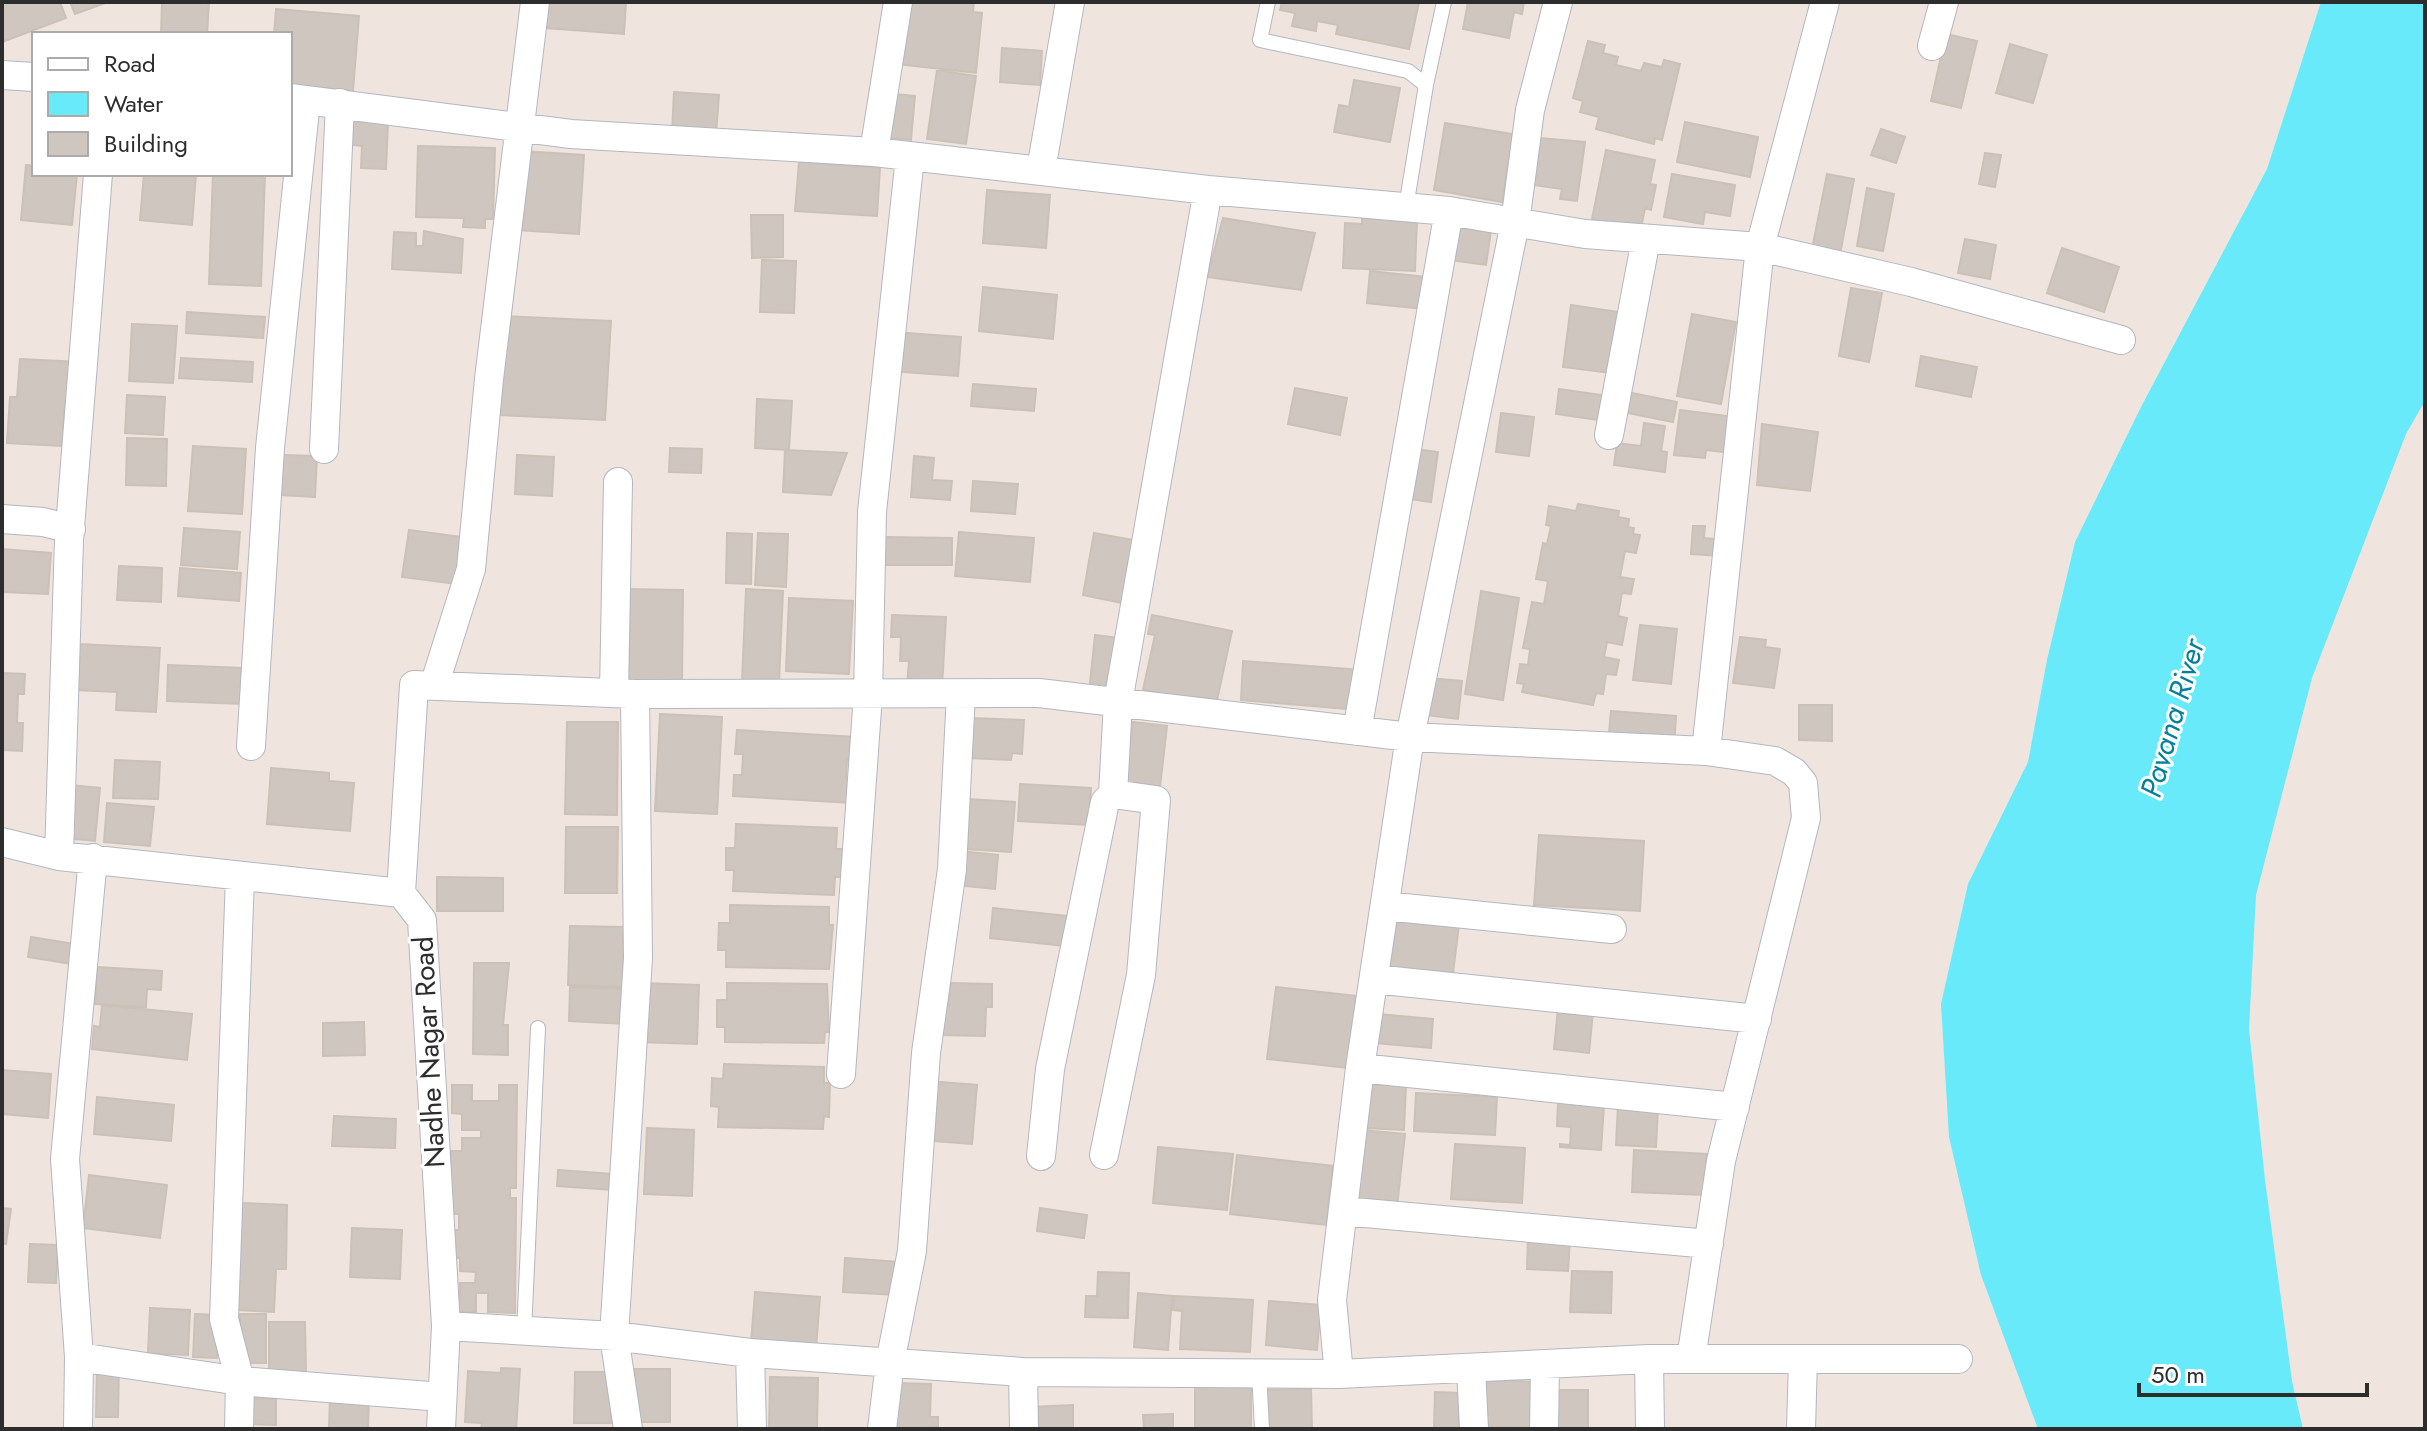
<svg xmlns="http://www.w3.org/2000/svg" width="2427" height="1431" viewBox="0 0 2427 1431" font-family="Jost,sans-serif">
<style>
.water{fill:#69eafa}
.building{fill:#cfc6bf;stroke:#cbc1b7;stroke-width:2}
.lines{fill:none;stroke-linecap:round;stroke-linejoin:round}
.service-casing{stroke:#b2b7c1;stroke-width:16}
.minor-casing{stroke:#b2b7c1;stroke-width:30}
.service{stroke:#fff;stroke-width:14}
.minor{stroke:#fff;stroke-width:28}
.labels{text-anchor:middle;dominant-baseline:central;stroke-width:6;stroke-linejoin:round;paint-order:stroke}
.street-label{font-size:28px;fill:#2d2d2d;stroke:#fff}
.water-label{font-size:30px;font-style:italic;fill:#03819c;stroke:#fff}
</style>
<rect width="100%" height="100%" fill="#efe5de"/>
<path class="water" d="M2321 2H2425V401L2406 434 2312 678 2256 895 2249 1029 2265 1180 2292 1381 2303 1429H2038L1981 1275 1949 1137 1941 1004 1968 884 2028 762 2047 660 2075 542 2141 407 2267 169Z"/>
<path class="building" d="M2 2H60L66 18 2 42Z
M70 2H108L75 14Z
M162 2H209L207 34H161Z
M548 2H626L624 34 546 28Z
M904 2H974L973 12 982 13 976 73 898 64Z
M1282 2H1419L1409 49 1336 34 1338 25 1317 21 1316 31 1292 26 1295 13 1280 10Z
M1468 2H1524L1522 14 1514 12 1509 38 1463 29Z
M276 9 359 16 353 91 290 85V34H274Z
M1946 34 1977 41 1961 108 1931 101Z
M1588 41 1605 45 1603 53 1618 57 1616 65 1641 71 1644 63 1662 67 1664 60 1680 64 1662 140 1655 138 1654 144 1596 129 1599 117 1580 112 1583 101 1573 98Z
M2010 44 2047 55 2033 103 1996 93Z
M1002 48 1042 51 1040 85 1000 82Z
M937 70 976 76 966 144 927 139Z
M1354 80 1400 88 1390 142 1334 132 1339 105 1349 107Z
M674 92 719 95 716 134 672 132Z
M894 94 915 96 911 140 890 138Z
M348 120 388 123 386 169 361 168 362 146 346 144Z
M1685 122 1758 137 1750 177 1677 162Z
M1445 123 1513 134 1502 202 1434 190Z
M1881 129 1905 137 1896 163 1871 155Z
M1539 138 1585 142 1577 201 1560 199 1562 189 1533 185Z
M418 146 495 148 493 219H485V228L463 227 464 218 416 217Z
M1606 150 1655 160 1650 184 1656 185 1651 210 1645 208 1641 229 1592 219Z
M522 151 584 155 579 234 516 230Z
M1985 153 2001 155 1995 187 1979 184Z
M799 162 880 168 877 216 795 211Z
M26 165 34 166V174H77L72 225 21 220Z
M144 174H196L192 225 140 220Z
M213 174H265L261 286 209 284Z
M1672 174 1735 185 1730 216 1705 212 1703 224 1664 217Z
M1827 174 1854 179 1840 255 1812 249Z
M1867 188 1894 194 1883 251 1857 246Z
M987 190 1050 195 1046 248 983 243Z
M751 215H783V257L752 258Z
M1362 217 1417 219 1415 271 1343 268 1345 223 1362 224Z
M1223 218 1315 233 1301 290 1207 277Z
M1454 225 1491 231 1486 265 1449 260Z
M424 231 463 239 461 273 392 269 394 232 416 233V246H423Z
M1965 239 1996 245 1990 279 1958 273Z
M2062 248 2119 267 2104 312 2047 293Z
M762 260 796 261 794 313 760 312Z
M1370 271 1426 277 1423 309 1367 303Z
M983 287 1057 295 1053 339 979 331Z
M1851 288 1882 293 1869 362 1839 356Z
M1571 305 1619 312 1610 373 1563 367Z
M187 312 265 317 263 338 186 333Z
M1692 314 1736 322 1721 404 1677 396Z
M505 316 611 321 605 420 500 415Z
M132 324 177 326 173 383 129 381Z
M893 332 961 337 958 376 890 371Z
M1921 356 1977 367 1971 397 1916 386Z
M181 358 253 362 252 382 179 378Z
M20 359 80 362 77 401 65 400 62 446 7 443 10 397H17Z
M973 384 1036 389 1034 411 971 406Z
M1295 388 1347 398 1340 435 1288 424Z
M1559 389 1609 396 1606 421 1556 414Z
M1622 391 1677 402 1673 422 1618 411Z
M127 395 165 397 163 435 125 433Z
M757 399 792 401 789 450 755 448Z
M1680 410 1735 417 1731 453 1706 450 1705 458 1674 455Z
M1501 413 1534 417 1529 456 1496 452Z
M1644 423 1665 426 1661 451 1667 452 1665 472 1614 465 1617 443 1641 446Z
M1762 424 1818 432 1810 491 1757 485Z
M127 438 167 439 166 486 126 485Z
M193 446 246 449 242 514 188 511Z
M670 448 702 449 701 473 669 472Z
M1416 449 1438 452 1431 502 1409 499Z
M785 450 847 453 831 495 783 492Z
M282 455 317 456 315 497 280 495Z
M517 455 554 457 552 496 515 494Z
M914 456 934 458 932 480 952 481 950 500 911 497Z
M973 481 1018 484 1015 514 971 511Z
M1578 504 1619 511 1618 517 1629 519 1628 527 1634 528 1633 534 1640 535 1636 553 1625 551 1620 577 1634 579 1631 594 1622 593 1618 616 1627 618 1622 645 1607 642 1604 657 1619 660 1616 675 1606 674 1603 694 1596 693 1593 705 1522 692 1524 684 1517 683 1520 664 1528 665 1530 649 1523 648 1532 602 1544 604 1548 581 1536 579 1543 543 1547 544 1551 526 1546 525 1549 506 1576 511Z
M1693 526H1705L1704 538 1723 540 1722 556 1691 554Z
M184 528 240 532 237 569 181 565Z
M409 530 462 537 456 584 402 577Z
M959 532 1034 538 1030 582 955 576Z
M727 533 752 534 751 584 726 583Z
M758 533 788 534 786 587 755 585Z
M1094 533 1139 541 1127 604 1083 595Z
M885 537 952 538V565H885Z
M2 549 51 553 48 594 2 592Z
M119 566 162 568 161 602 117 600Z
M180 568 241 573 239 601 178 596Z
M624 589 683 590 682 684H624Z
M746 589 783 591 779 683 742 682Z
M1481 591 1519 598 1503 700 1465 694Z
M789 598 853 601 849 674 786 671Z
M892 615 946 617 942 687 907 685 909 661H900L901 637H891Z
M1152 615 1232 631 1216 705 1143 690 1155 635 1148 634Z
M1640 625 1677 629 1671 684 1633 680Z
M1095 635 1120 638 1114 686 1090 683Z
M1740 637 1766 640 1765 647 1780 649 1774 688 1733 683Z
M78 644 160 648 156 712 116 710 117 692 75 690Z
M1243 661 1361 670 1358 710 1241 700Z
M168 665 244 668 243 704 167 701Z
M2 673 25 674 24 694H18L17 723H23L22 751 2 750Z
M1429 678 1462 681 1458 719 1425 715Z
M1799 705H1832V741L1799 740Z
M1611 711 1676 716 1674 748 1608 744Z
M660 714 722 717 717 814 655 811Z
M970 718 1024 720 1022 754 1012 753 1011 760 968 758Z
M567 722H618L617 815 565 814Z
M1133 722 1167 726 1160 787 1125 783Z
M737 730 856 737 854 760H847L846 779H853L852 803 733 796 734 775H742L743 754H735Z
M115 760 160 762 158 799 113 798Z
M271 768 329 773V781L354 783 350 831 267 824Z
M1020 784 1091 788 1089 825 1018 821Z
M70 785 100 788 95 841 64 838Z
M968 799 1015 802 1011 852 965 849Z
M107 803 154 807 150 846 104 842Z
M736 824 837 828 836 849H845L844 877H835L834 895 733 891 734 870H726V848H735Z
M566 827H618L617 893H565Z
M1539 835 1644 841 1640 911 1534 905Z
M960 851 998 855 995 889 956 885Z
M437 877 503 878V911H437Z
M730 905 829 907V925H833L829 969 726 967V950H718L719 923H730Z
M993 908 1067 916 1064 946 990 938Z
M1391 917 1459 925 1452 981 1384 974Z
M570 926 624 927 623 987 568 985Z
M31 937 75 944 72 964 28 957Z
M474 963H509L503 1025H508V1055L473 1054Z
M97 967 162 971 161 990 147 989 146 1007 95 1004Z
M639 983 699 985 697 1044 637 1042Z
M727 983 827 984 829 1032H825L824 1043 725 1042V1027H717V1000H727Z
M950 983 992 984V1007H986L985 1036 940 1035V1005L949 1006Z
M570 987 628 989 626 1024 569 1021Z
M1276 987 1356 996 1348 1068 1267 1059Z
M102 1005 192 1014 187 1060 92 1049 94 1026 100 1027Z
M1558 1008 1593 1012 1589 1053 1554 1049Z
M1378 1014 1433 1019 1431 1048 1375 1043Z
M364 1022 365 1055 323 1056V1023Z
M724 1064 824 1067V1083H830L829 1117 824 1116 823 1129 718 1127 719 1107 711 1106 712 1078 723 1079Z
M2 1070 51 1074 48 1118 2 1114Z
M928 1081 977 1085 972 1144 934 1141 935 1125 925 1124Z
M1367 1084 1406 1086 1404 1130 1364 1128Z
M452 1085H472V1101H499V1085H517L516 1188H510V1198H516L515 1313 488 1312V1293H476V1312H450V1299H460V1283H475L476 1272 460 1271V1258H450L451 1230H459V1214H451V1151H462V1138H481V1130H462V1114L452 1113Z
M1416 1093 1497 1097 1495 1135 1414 1131Z
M97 1097 174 1105 171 1141 94 1134Z
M1558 1102 1604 1106 1601 1150 1560 1147V1144L1570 1145 1571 1127 1557 1126Z
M1618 1104 1658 1106 1656 1147 1616 1145Z
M334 1116 396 1119 395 1148 332 1146Z
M647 1128 694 1130 692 1196 644 1194Z
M1361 1130 1405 1134 1397 1207 1353 1202Z
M1455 1144 1525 1148 1522 1203 1451 1199Z
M1158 1147 1233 1154 1227 1210 1153 1203Z
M1634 1150 1707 1154 1705 1195 1632 1192Z
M1237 1155 1333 1166 1326 1225 1230 1214Z
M558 1170 613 1174V1190L557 1186Z
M89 1175 167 1185 160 1238 83 1228Z
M242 1203 287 1205 286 1269H276L274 1312 236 1310Z
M2 1208 11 1209 6 1244 2 1243Z
M1040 1208 1087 1215 1084 1238 1037 1231Z
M352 1228 402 1230 400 1279 350 1277Z
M1528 1236 1570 1238 1568 1271 1527 1269Z
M30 1244 58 1245 56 1283 28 1282Z
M845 1258 899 1262 897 1295 843 1292Z
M1572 1271 1612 1272 1611 1313 1570 1312Z
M1098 1272 1129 1273 1128 1318 1085 1317 1086 1296H1097Z
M755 1292 820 1297 816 1348 751 1343Z
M1138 1293 1172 1296 1168 1350 1134 1347Z
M1174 1296 1253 1300 1250 1352 1180 1349 1182 1311 1173 1310Z
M1269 1301 1321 1305 1317 1350 1266 1345Z
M150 1308 190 1310 188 1355 148 1353Z
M195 1314 219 1315 217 1358 193 1357Z
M240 1314H266V1363H240Z
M269 1322H305L306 1375H269Z
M97 1365 119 1366 118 1417H96Z
M501 1368 520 1369 516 1429H481L482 1423 465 1422 468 1371 501 1373Z
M635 1369H670V1422H636Z
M575 1372H611V1423H574Z
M770 1377 818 1378 817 1429H769Z
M1484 1380 1537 1382 1535 1428 1482 1426Z
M898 1383 931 1384 930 1417H938V1427L896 1429Z
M1251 1385V1429H1195V1386Z
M1311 1389 1312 1429H1263L1262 1390Z
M1552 1390H1588V1429H1552Z
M1435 1392 1460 1393 1459 1429H1434Z
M330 1397 369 1398 368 1429H329Z
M249 1398 276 1399V1425L248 1424Z
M1073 1405V1429H1032L1031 1407Z
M1173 1414V1429H1144L1143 1415Z"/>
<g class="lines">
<defs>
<path id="service" d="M1268 2 1260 40 1408 71 1426 85 1406 207
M1426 85 1444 2
M524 1332 538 1028
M1259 1372 1262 1429"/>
<path id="minor" d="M1932 46 1944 2
M2 75 34 77
M290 98 571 134 874 152 1208 190 1449 211 1585 234 1760 247 1911 282 2121 340
M874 152 898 2
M1041 170 1070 2
M1609 435 1646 239
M324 449 340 103
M2 519 43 522 71 529
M434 686 471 569 489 379 535 2
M614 693 618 482
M1357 731 1449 211
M251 746 270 448 306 100
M1706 751 1760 247 1825 2
M2 842 59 856 401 893 422 920 446 1326 441 1429
M59 856 69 540 98 174
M401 893 414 685 635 694 1039 693 1410 737 1706 751 1775 761 1794 772 1803 783 1806 818 1721 1161 1691 1359
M1385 906 1612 929
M1374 979 1757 1019
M1360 1068 1735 1107
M841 1074 868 695 872 512 910 157
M1104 1155 1141 975 1156 800 1113 794
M1041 1156 1050 1069 1105 802 1113 794 1118 702 1208 190
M1343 1211 1709 1244
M446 1326 614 1336 750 1353 1023 1372 1339 1374 1649 1359H1958
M750 1353 752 1429
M79 1357 240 1381 442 1397
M1649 1359 1650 1429
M1471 1368 1474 1429
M1023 1372 1024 1429
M1339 1374 1332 1300 1360 1068 1410 737 1515 223 1530 110 1558 2
M78 1429 79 1357 65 1159 93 858
M239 1429 240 1381 224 1319 240 876
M628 1429 614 1336 638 958 635 694
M882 1429 890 1363 912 1251 926 1053 952 869 961 694
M1544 1429 1545 1366
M1801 1429 1803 1359"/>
</defs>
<use href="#service" class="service-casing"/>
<use href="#minor" class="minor-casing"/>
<use href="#service" class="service"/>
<use href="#minor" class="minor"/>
</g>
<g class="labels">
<g class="street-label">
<text transform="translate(429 1052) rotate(-93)">Nadhe Nagar Road</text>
</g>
<g class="water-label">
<text transform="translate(2172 718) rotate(-74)">Pavana River</text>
</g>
</g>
<rect width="2427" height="1431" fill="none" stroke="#2d2d2d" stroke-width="8"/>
<rect x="32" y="32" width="260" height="144" fill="#ffffff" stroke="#ababab" stroke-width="2"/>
<rect x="48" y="58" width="40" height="12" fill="#ffffff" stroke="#ababab" stroke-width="2"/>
<text x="104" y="72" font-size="24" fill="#2d2d2d">Road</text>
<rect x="48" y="92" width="40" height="24" fill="#69eafa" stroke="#ababab" stroke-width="2"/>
<text x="104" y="112" font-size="24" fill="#2d2d2d">Water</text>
<rect x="48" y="132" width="40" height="24" fill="#cfc6bf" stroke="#ababab" stroke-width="2"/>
<text x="104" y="152" font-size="24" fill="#2d2d2d">Building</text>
<path d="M2139 1383v12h228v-12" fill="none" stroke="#2d2d2d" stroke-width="4"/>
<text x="2151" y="1383" font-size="24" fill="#2d2d2d" stroke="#ffffff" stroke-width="6" paint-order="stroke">50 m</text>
</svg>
